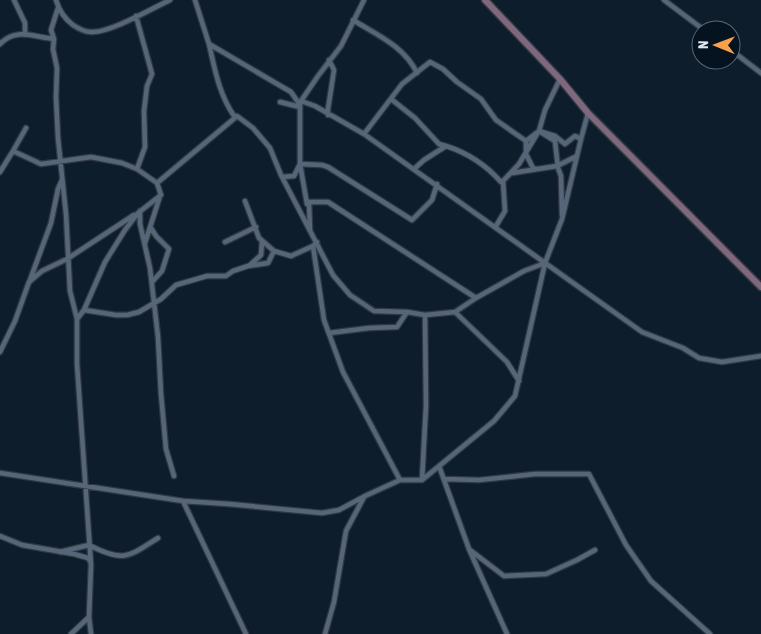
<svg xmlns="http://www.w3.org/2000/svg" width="761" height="634" viewBox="0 0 761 634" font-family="'Asap Condensed',sans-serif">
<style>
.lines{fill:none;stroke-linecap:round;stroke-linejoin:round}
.street-casing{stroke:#313844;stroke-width:7}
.secondary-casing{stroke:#313844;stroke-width:9}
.street{stroke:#556678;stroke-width:4.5}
.secondary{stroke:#7f687d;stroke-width:6}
</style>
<rect width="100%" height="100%" fill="#0d1d2b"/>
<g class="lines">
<defs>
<path id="street" d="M14 0 25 23V34
M56 0C59 10 65 19 73 25 79 29 84 32 91 32 110 33 151 9 170 0
M195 0 209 44 291 92 300 105 301 101 315 106 364 134 642 332 683 348 699 358 722 362 761 356
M664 0 704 30
M58 8 51 30 54 39 53 49 57 68 56 97 58 138 66 214 70 291 77 319V364L91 565 89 617 91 634
M136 16 152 74 147 86 144 111 145 147 137 169
M353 20C377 35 404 46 417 73
M0 44C16 27 33 37 54 39
M209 44C215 70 219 94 234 116H237L253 128 270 148 281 175 333 275 350 295 374 311 407 312 425 315 455 312 476 298 524 271 545 263
M731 50 761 73
M560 79 545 110 539 131 555 141 558 168 561 176 562 215
M391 99 415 118 439 144 446 146 424 160 414 169
M301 101 318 76 341 46 364 0
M280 102 300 107
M300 105V164L307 204 309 202 310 230
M328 115V109L334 70 329 60
M364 134 402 84 430 62 443 69 457 82 481 99 496 120 526 141 539 131 555 136 565 144 575 136 581 139
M526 141V154L533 168 536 169
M446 146C468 153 486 165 501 182L503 181
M13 151 26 128
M0 172 13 151 41 164 91 157 122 163 137 169 157 183 161 195 138 213 125 230 105 262 84 310 77 319
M512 173 557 166 577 156
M282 177 294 176 300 164 322 165 328 167 412 220 432 200 437 184
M157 183 236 117
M245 201 259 238 274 251 291 256 313 246
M309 202H328L476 298
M140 211V224L150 268 158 337 161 394 166 449 174 476
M496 226 505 211 503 181 519 164 537 134
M151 228 156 236 169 249 162 271 152 282
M225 242 256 227
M317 242 313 246 324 320 343 372 400 480
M145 243 160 196
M250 265 261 255 262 242
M30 280 51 223 58 189 62 180
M84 310 116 315H127L139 312 161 299 176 285 207 276H226L233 271 248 266 268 263 274 251
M455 312 507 362 519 381
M329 333 369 328 397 327 407 312
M0 352 15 321 29 282 42 271 67 259 134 215
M439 466 469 549 507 634
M0 473 183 501 229 504 322 513 339 510 365 496 400 480H422L494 421 515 396 545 263 562 219 581 139 588 113
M444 479 479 480 535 474H589L626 545 651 581 710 634
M422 480 426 406 425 315
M183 501 246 634
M0 536 22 545 74 554 88 558 90 561
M470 550 504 576 546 574 577 560 595 550
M60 552 89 545C124 563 128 557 158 538
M71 634 89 617
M325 634 334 602 346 531 364 497"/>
<path id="secondary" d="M485 0 560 79 588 113 761 287"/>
</defs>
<use href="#street" class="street-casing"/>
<use href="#secondary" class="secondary-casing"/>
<use href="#street" class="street"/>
<use href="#secondary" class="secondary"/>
</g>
<g transform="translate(716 45) rotate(271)"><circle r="24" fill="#051321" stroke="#5b6874"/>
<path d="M0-4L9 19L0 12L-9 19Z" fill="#f9a04c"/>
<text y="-8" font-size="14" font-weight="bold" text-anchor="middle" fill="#dde7f1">N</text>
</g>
</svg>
